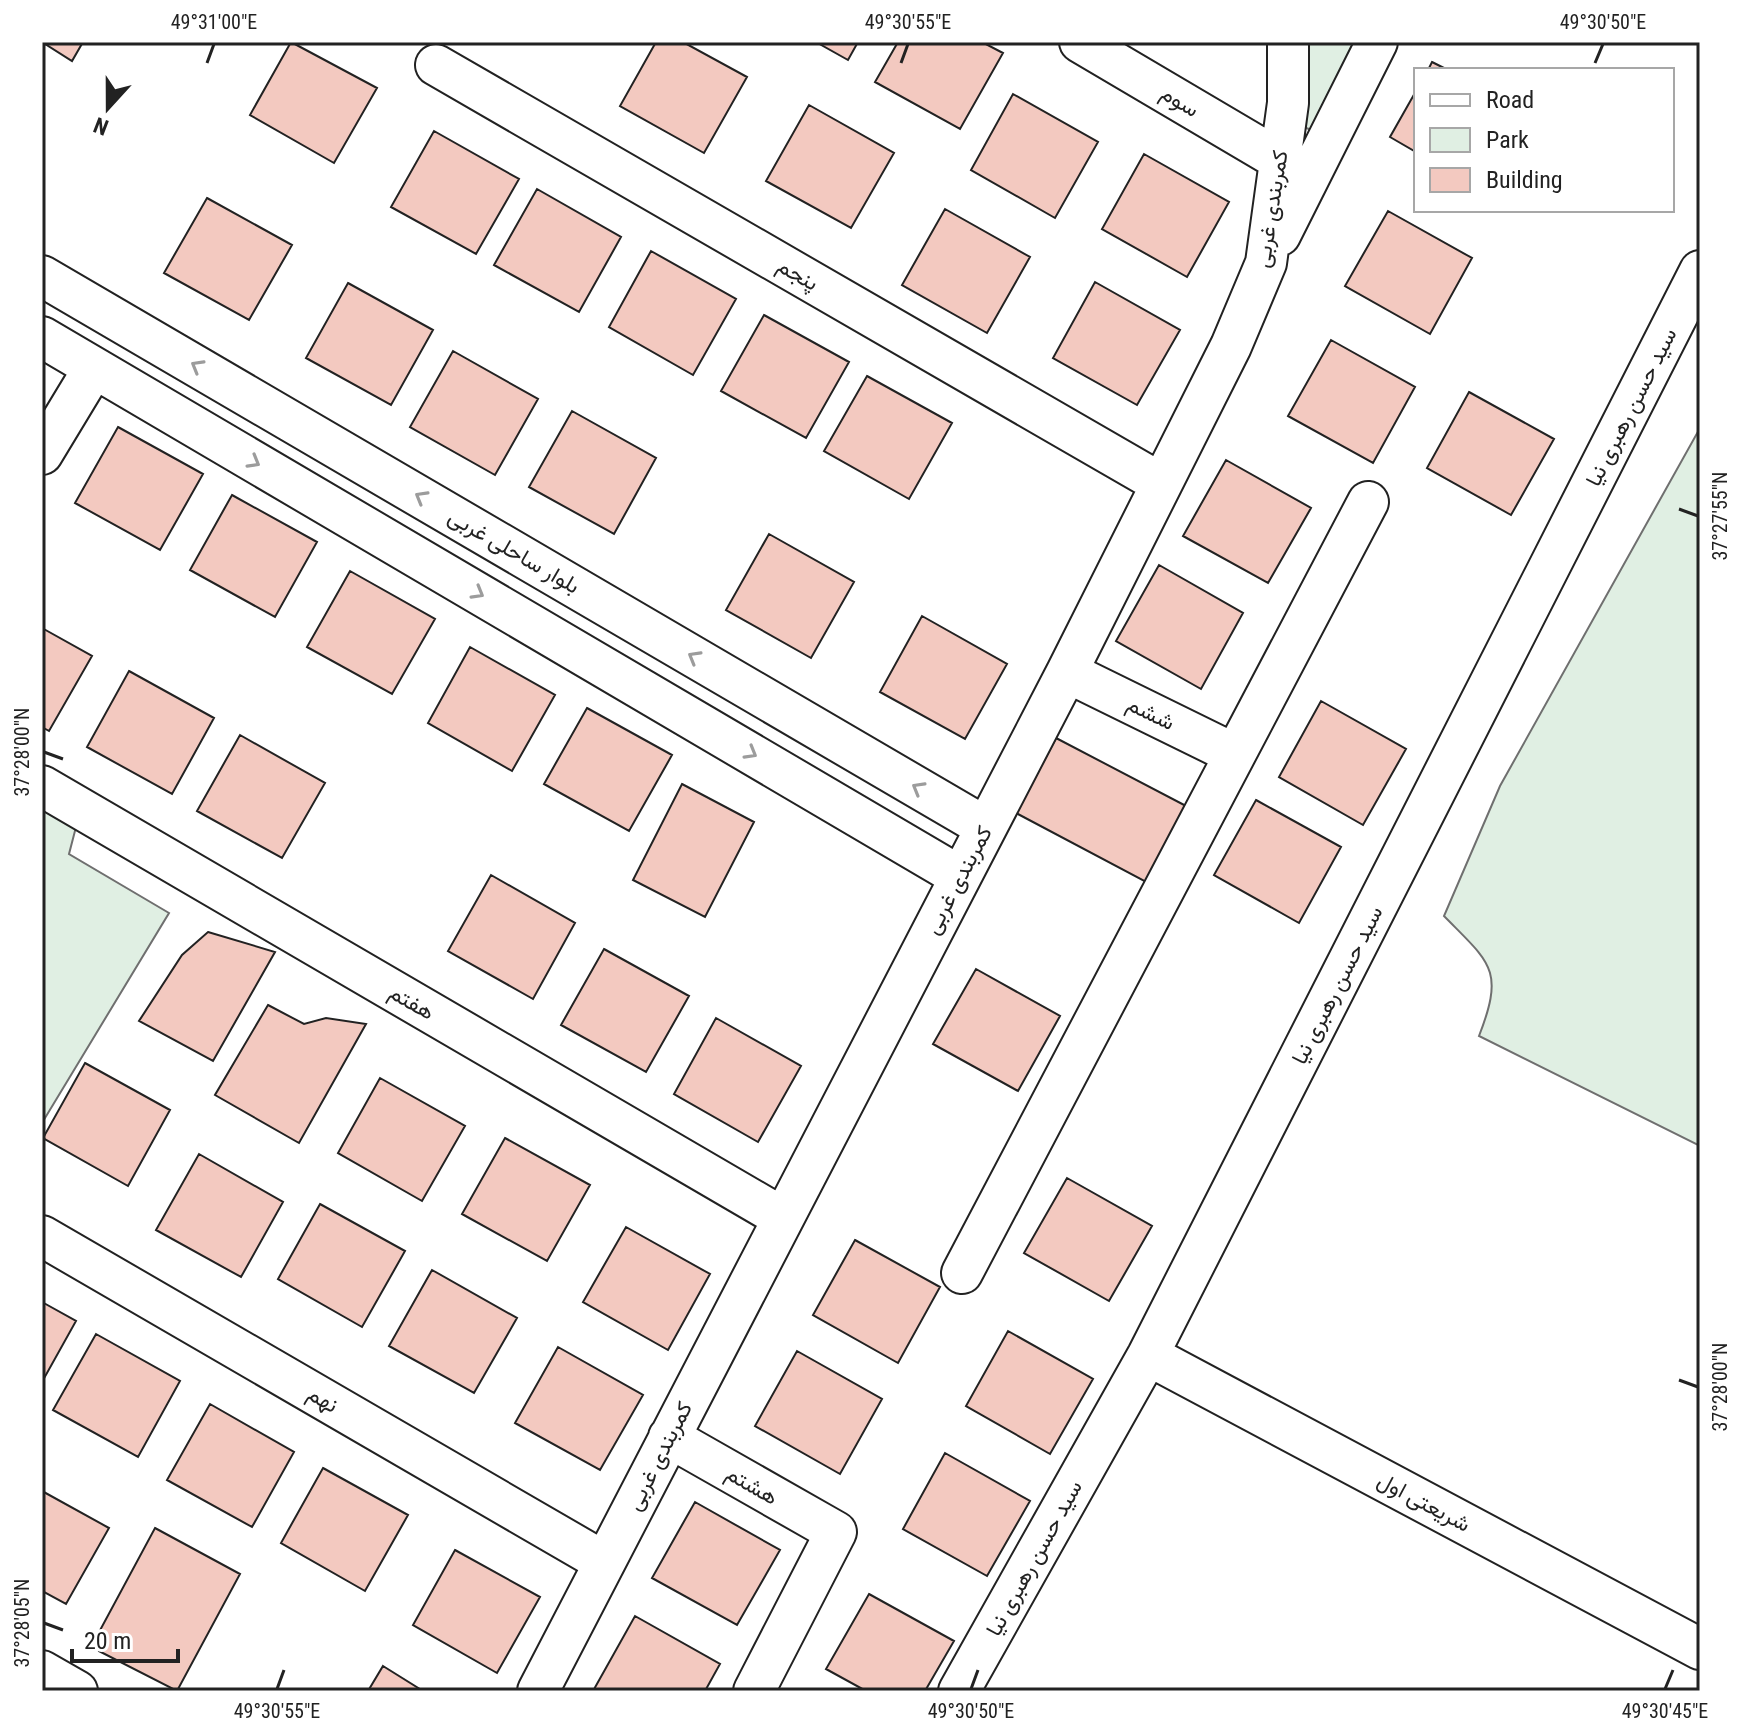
<svg xmlns="http://www.w3.org/2000/svg" width="1742" height="1733" viewBox="0 0 1742 1733" font-family="'Roboto Condensed',Vazirmatn,sans-serif">
<style>
.green{fill:#e0efe3;stroke:#6f6f6f;stroke-width:2}
.building{fill:#f3c9c0;stroke:#222;stroke-width:2}
.lines{fill:none;stroke-linecap:round;stroke-linejoin:round}
.minor-casing{stroke:#222;stroke-width:44}
.minor{stroke:#fff;stroke-width:40}
.oneway{stroke:#9c9c9c}
.ticks{fill:none;stroke:#222;stroke-width:3}
.labels{text-anchor:middle;dominant-baseline:central;stroke-width:6;stroke-linejoin:round;paint-order:stroke}
.street-label{font-size:22px;fill:#222;stroke:#fff}
.neatline{fill:none;stroke:#222;stroke-width:3}
.ticks-label{font-size:20px;text-anchor:middle;fill:#222}
</style>
<rect width="100%" height="100%" fill="#fff"/>
<path class="green" d="M1308 42H1363L1318 132 1306 128Z
M1700 428V1146L1479 1036C1505 969 1490 963 1444 916L1500 786Z
M42 806 76 827 69 854 169 913 42 1123Z"/>
<path class="building" d="M42 42H83L72 61Z
M291 42 377 88 334 163 250 115Z
M656 42H683L747 77 704 153 620 106Z
M816 42H858L848 60Z
M898 42H982L1003 53 960 129 875 82Z
M1432 62 1448 70H1428Z
M1416 91V152L1390 137Z
M1013 94 1098 142 1055 218 971 170Z
M809 105 894 153 851 228 766 181Z
M434 131 519 179 476 254 391 207Z
M1144 154 1229 202 1187 277 1102 229Z
M537 189 621 237 579 312 494 265Z
M207 198 292 245 249 320 164 273Z
M945 209 1030 257 987 333 902 285Z
M1388 211 1472 258 1430 334 1345 286Z
M651 251 736 299 693 375 609 327Z
M1095 282 1180 330 1137 405 1053 358Z
M348 283 433 330 391 405 306 358Z
M764 315 849 362 806 438 721 391Z
M1331 340 1415 387 1373 463 1288 416Z
M453 351 538 399 495 475 410 427Z
M867 376 952 423 909 499 824 451Z
M1469 392 1554 439 1511 515 1427 468Z
M572 411 656 458 614 534 529 487Z
M118 427 203 474 160 550 75 503Z
M1226 460 1311 508 1268 583 1183 536Z
M232 495 317 542 275 617 190 570Z
M769 534 854 582 811 658 726 610Z
M1159 565 1243 613 1201 689 1116 641Z
M350 571 435 619 392 694 307 647Z
M922 616 1007 664 965 739 880 692Z
M42 628 92 656 49 731 42 727Z
M470 647 555 695 512 771 428 723Z
M129 671 214 718 172 794 87 747Z
M1321 701 1406 749 1363 825 1279 777Z
M587 708 672 755 629 831 544 784Z
M240 735 325 783 282 858 197 811Z
M1056 738 1188 807 1148 883 1016 813Z
M682 784 754 822 705 917 633 880Z
M1256 800 1341 847 1299 923 1214 875Z
M491 875 575 923 533 999 448 951Z
M208 932 275 952 213 1061 139 1021 182 955Z
M604 949 689 996 646 1072 561 1025Z
M976 969 1060 1016 1018 1091 933 1044Z
M268 1005 304 1024 326 1018 366 1024 299 1143 215 1095Z
M716 1018 801 1066 758 1142 674 1094Z
M85 1063 170 1110 128 1186 43 1138Z
M380 1078 465 1126 422 1201 338 1153Z
M505 1138 590 1185 547 1261 462 1214Z
M199 1154 283 1202 241 1277 156 1230Z
M1067 1178 1152 1226 1109 1301 1024 1253Z
M320 1204 405 1251 362 1327 278 1279Z
M626 1227 710 1274 668 1350 583 1302Z
M855 1240 940 1287 898 1363 813 1315Z
M432 1270 517 1318 474 1393 389 1346Z
M42 1302 76 1321 42 1382Z
M1008 1331 1093 1379 1050 1454 966 1406Z
M96 1334 180 1381 138 1457 53 1410Z
M558 1347 643 1395 600 1470 515 1423Z
M797 1351 882 1399 840 1474 755 1426Z
M210 1404 294 1452 252 1527 167 1480Z
M945 1453 1030 1501 987 1576 903 1529Z
M323 1468 408 1515 365 1591 281 1543Z
M42 1491 109 1528 66 1604 42 1591Z
M695 1502 780 1550 737 1625 652 1578Z
M155 1528 240 1574 177 1691 91 1647Z
M455 1550 540 1597 497 1673 413 1625Z
M869 1594 954 1641 925 1691H866L826 1669Z
M635 1616 720 1664 705 1691H593Z
M383 1666 423 1691H368Z"/>
<g class="lines">
<defs>
<path id="minor" d="M1080 42 1280 160
M436 65 1160 483
M1280 235 1377 42
M42 276 985 827
M42 337 959 876
M42 454 94 368
M1067 672 1234 754
M42 786 783 1218
M42 1236 604 1562
M962 1273 1368 502
M1148 1355 1700 1649
M669 1437 836 1532 754 1691
M42 1671 77 1691
M538 1691 1067 672 1231 346 1266 263 1288 103V42
M959 1691 1148 1355 1700 271"/>
</defs>
<use href="#minor" class="minor-casing"/>
<use href="#minor" class="minor"/>
</g>
<defs><path id="oneway-chevron" d="M-2-3.5L2.5 0L-2 3.5" fill="none" stroke-width="1.6" stroke-linecap="round" stroke-linejoin="round" transform="scale(2)"/></defs>
<g class="oneway">
<use href="#oneway-chevron" transform="translate(197 366) rotate(-150)"/>
<use href="#oneway-chevron" transform="translate(254 462) rotate(30)"/>
<use href="#oneway-chevron" transform="translate(421 497) rotate(-150)"/>
<use href="#oneway-chevron" transform="translate(478 593) rotate(30)"/>
<use href="#oneway-chevron" transform="translate(694 657) rotate(-150)"/>
<use href="#oneway-chevron" transform="translate(751 753) rotate(30)"/>
<use href="#oneway-chevron" transform="translate(918 788) rotate(-150)"/>
</g>
<path class="ticks" d="M207 63 214 44M901 63 908 44M1595 63 1603 44M1679 509 1698 516M44 752 63 759M1679 1380 1698 1387M44 1623 63 1630M277 1689 284 1670M971 1689 978 1670M1665 1689 1673 1670"/>
<g class="labels">
<g class="street-label">
<text transform="translate(1180 101) rotate(31)">سوم</text>
<text transform="translate(1271 209) rotate(-81)">کمربندی غربی</text>
<text transform="translate(798 274) rotate(30)">پنجم</text>
<text transform="translate(1631 407) rotate(-63)">سید حسن رهبری نیا</text>
<text transform="translate(514 551) rotate(30)">بلوار ساحلی غربی</text>
<text transform="translate(1151 713) rotate(26)">ششم</text>
<text transform="translate(958 880) rotate(-62)">کمربندی غربی</text>
<text transform="translate(1337 985) rotate(-63)">سید حسن رهبری نیا</text>
<text transform="translate(412 1002) rotate(30)">هفتم</text>
<text transform="translate(323 1399) rotate(30)">نهم</text>
<text transform="translate(659 1456) rotate(-63)">کمربندی غربی</text>
<text transform="translate(752 1485) rotate(30)">هشتم</text>
<text transform="translate(1424 1502) rotate(28)">شریعتی اول</text>
<text transform="translate(1034 1558) rotate(-61)">سید حسن رهبری نیا</text>
</g>
</g>
<rect width="1742" height="1733" fill="none" stroke="#ffffff" stroke-width="88"/>
<rect x="1414" y="68" width="260" height="144" fill="#ffffff" stroke="#a7a7a7" stroke-width="2"/>
<rect x="1430" y="94" width="40" height="12" fill="#ffffff" stroke="#a7a7a7" stroke-width="2"/>
<text x="1486" y="108" font-size="24" fill="#222222">Road</text>
<rect x="1430" y="128" width="40" height="24" fill="#e0efe3" stroke="#a7a7a7" stroke-width="2"/>
<text x="1486" y="148" font-size="24" fill="#222222">Park</text>
<rect x="1430" y="168" width="40" height="24" fill="#f3c9c0" stroke="#a7a7a7" stroke-width="2"/>
<text x="1486" y="188" font-size="24" fill="#222222">Building</text>
<g transform="translate(108 108) rotate(201)" stroke="#ffffff" stroke-width="6" paint-order="stroke">
<path d="M0-6L14 30L0 20L-14 30Z" fill="#222222"/>
<text y="-12" font-size="22" font-weight="bold" text-anchor="middle" fill="#222222">N</text>
</g>
<path d="M72 1649v12h106v-12" fill="none" stroke="#222222" stroke-width="4"/>
<text x="84" y="1649" font-size="24" fill="#222222" stroke="#ffffff" stroke-width="6" paint-order="stroke">20 m</text>
<rect x="44" y="44" width="1654" height="1645" class="neatline"/>
<g class="ticks-label">
<text x="214" y="29">49°31'00"E</text>
<text x="908" y="29">49°30'55"E</text>
<text x="1603" y="29">49°30'50"E</text>
<text transform="translate(1720 516) rotate(-90)" y="7">37°27'55"N</text>
<text transform="translate(22 752) rotate(-90)" y="7">37°28'00"N</text>
<text transform="translate(1720 1387) rotate(-90)" y="7">37°28'00"N</text>
<text transform="translate(22 1623) rotate(-90)" y="7">37°28'05"N</text>
<text x="277" y="1718">49°30'55"E</text>
<text x="971" y="1718">49°30'50"E</text>
<text x="1665" y="1718">49°30'45"E</text>
</g>
</svg>
